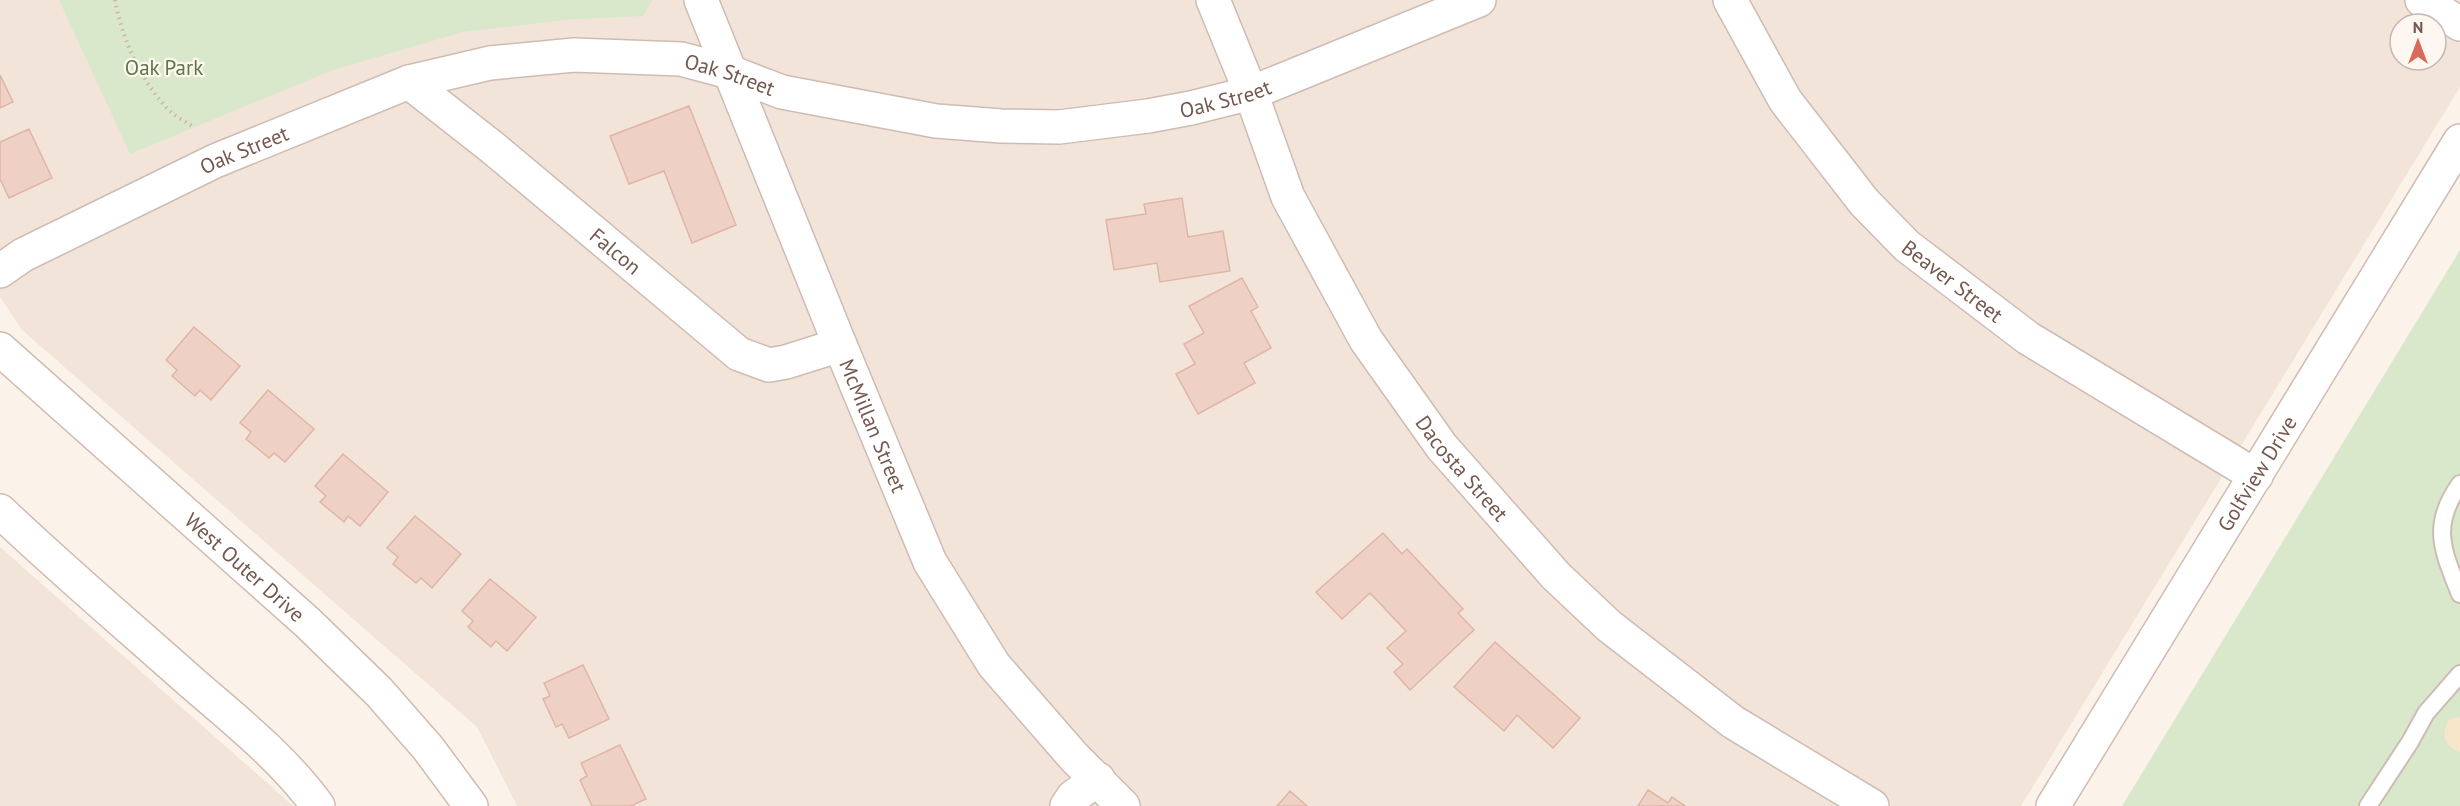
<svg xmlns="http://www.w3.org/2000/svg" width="2460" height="806" viewBox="0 0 2460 806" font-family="'PT Sans',sans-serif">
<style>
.residential{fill:#f2e4d9;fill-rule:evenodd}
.green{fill:#d9e8ca}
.sand{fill:#f7e7c8}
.building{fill:#eed0c4;stroke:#dfb5a6;stroke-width:1.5}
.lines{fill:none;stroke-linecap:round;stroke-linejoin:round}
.lane-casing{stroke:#cebcb3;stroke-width:20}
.street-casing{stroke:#cebcb3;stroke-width:36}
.secondary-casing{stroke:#d1bbb1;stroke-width:36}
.path{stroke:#d3b3a7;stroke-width:4;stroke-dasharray:1.5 4.5;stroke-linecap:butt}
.lane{stroke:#fff;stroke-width:16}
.street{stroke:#fff;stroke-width:33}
.secondary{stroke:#fff;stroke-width:33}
.labels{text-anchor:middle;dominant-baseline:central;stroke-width:4.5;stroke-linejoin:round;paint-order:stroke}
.park-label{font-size:21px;fill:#5d7848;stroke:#fef7f1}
.street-label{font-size:21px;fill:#74584f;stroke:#fef7f1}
</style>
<rect width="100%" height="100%" fill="#fbf3ea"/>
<path class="residential" d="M0 0H2460V87L2021 806H517L477 727 22 330 0 297ZM2400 24H2436V60H2400Z
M0 547 291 804 293 806H0Z"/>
<path class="green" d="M59 0H652V1L643 16 575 19 463 32 333 70 130 154Z
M2460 250V806H2122Z"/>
<path class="sand" d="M2458 717 2460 718V752C2444 746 2440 733 2450 719Z"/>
<path class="building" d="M0 75 13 102 0 108Z
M689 106 736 225 692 243 664 171 629 184 610 136Z
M29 129 52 178 9 198 0 179V142Z
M1182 198 1188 237 1223 231 1230 271 1160 282 1157 263 1114 270 1106 220 1146 214 1144 204Z
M1242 278 1258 307 1251 311 1271 348 1244 363 1255 383 1198 414 1176 374 1195 364 1184 344 1204 333 1189 306Z
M194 327 240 366 211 400 200 390 195 396 172 376 177 370 166 360Z
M268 390 314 429 285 462 274 453 269 458 246 439 251 432 240 423Z
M343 454 388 492 360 526 348 516 344 522 320 502 326 496 315 486Z
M415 516 461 554 432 588 421 578 416 583 393 564 398 557 387 548Z
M1383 533 1402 554 1407 549 1463 609 1458 613 1474 630 1410 690 1394 672 1403 664 1387 648 1406 631 1370 593 1342 619 1316 592Z
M490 579 536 617 507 651 496 641 491 647 468 627 473 621 462 611Z
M1495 642 1580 718 1553 748 1517 715 1504 731 1454 687Z
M583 665 609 719 569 738 562 724 556 727 543 699 550 696 544 683Z
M620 745 646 799 631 806H592L580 780 587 776 581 763Z
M1648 790 1668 803 1672 797 1685 806H1638Z
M1290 791 1307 806H1277Z"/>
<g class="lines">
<defs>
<path id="lane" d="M2460 484C2430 526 2443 551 2460 594
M2368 806 2410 742 2426 713 2460 674"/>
<g id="street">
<path id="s1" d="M701 0 840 345 930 562 994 665 1074 757 1123 806"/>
<path id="s2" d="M1213 0 1251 93 1288 197 1366 340 1442 447 1556 576 1609 626 1733 722 1872 806"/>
<path id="s3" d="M1730 0 1785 100 1864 202 1907 246 2028 338 2256 476"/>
<path d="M2422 0 2460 24"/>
<path id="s4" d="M409 82 493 148 739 354 769 365 786 362 840 345"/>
<path id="s5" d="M0 271 23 255 215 161 409 82 490 63 574 55 681 59 730 72 782 92 936 121 1001 126 1059 127 1148 116 1191 108 1251 93 1479 0"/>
<path d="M1067 806 1073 797 1098 779"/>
</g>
<g id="secondary">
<path id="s6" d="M0 349 308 623 379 692 428 748 471 806"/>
<path d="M0 511C62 570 127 625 191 682 236 721 283 758 318 806"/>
<path id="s7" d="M2053 806 2460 141"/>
</g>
</defs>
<use href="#lane" class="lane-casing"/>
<use href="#street" class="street-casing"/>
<use href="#secondary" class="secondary-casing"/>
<path class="path" d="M115 0C122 38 139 77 165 106 171 114 183 120 192 126"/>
<use href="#lane" class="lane"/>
<use href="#street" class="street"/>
<use href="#secondary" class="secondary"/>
</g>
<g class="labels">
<g class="park-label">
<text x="164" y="67">Oak Park</text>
</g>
<g class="street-label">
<text stroke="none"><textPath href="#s5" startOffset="777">Oak Street</textPath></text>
<text stroke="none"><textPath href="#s5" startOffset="1281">Oak Street</textPath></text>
<text stroke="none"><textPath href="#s5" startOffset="273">Oak Street</textPath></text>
<text stroke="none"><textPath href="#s4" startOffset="267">Falcon</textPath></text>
<text stroke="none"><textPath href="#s3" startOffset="362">Beaver Street</textPath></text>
<text stroke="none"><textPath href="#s1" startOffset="459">McMillan Street</textPath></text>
<text stroke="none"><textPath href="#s2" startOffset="534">Dacosta Street</textPath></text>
<text stroke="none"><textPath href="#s7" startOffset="390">Golfview Drive</textPath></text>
<text stroke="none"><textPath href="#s6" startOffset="328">West Outer Drive</textPath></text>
</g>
</g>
<g transform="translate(2418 42)"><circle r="28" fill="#fef7f1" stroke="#c7b7b0" stroke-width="1.5"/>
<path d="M0-4.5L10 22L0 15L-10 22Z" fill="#d9695b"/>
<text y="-9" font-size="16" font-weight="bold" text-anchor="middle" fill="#74584f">N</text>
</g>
</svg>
